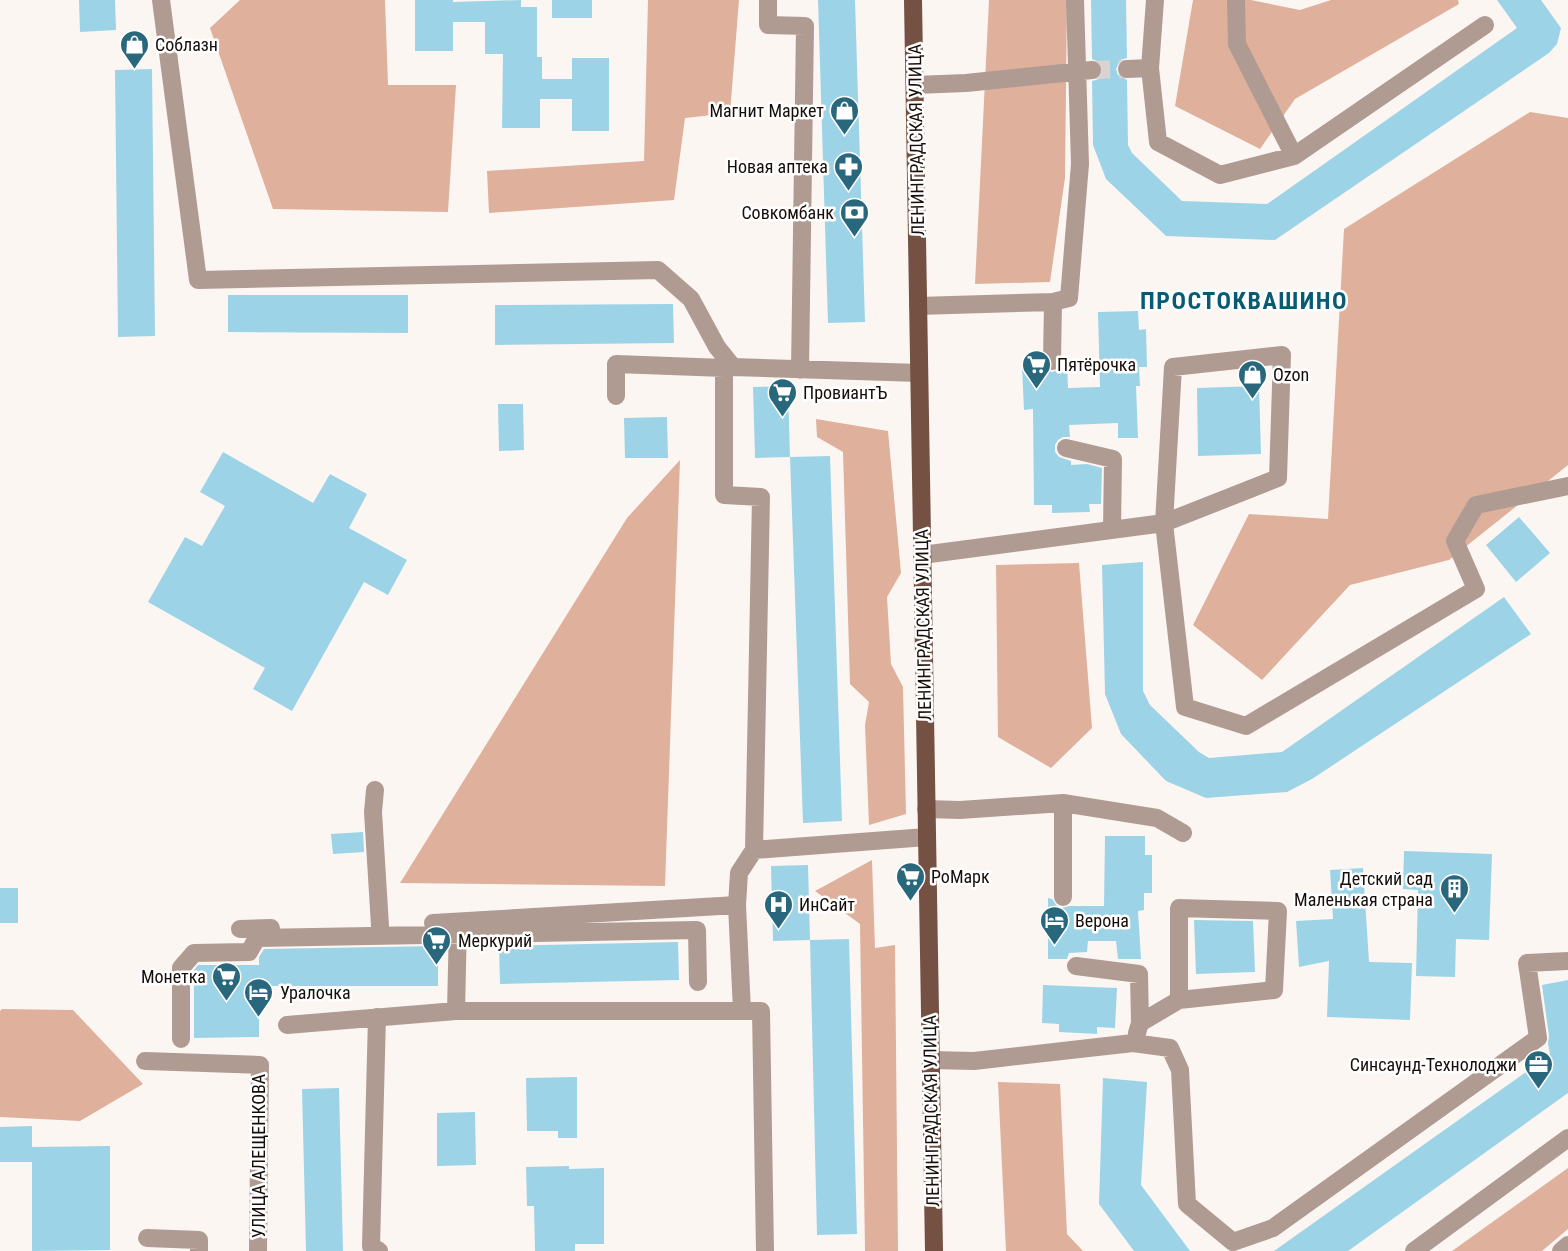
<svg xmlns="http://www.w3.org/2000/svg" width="1568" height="1251" viewBox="0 0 1568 1251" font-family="'Roboto Condensed',sans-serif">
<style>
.forest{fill:#dfb09c}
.building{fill:#9dd3e7}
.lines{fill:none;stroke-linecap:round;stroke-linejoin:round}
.minor-tunnel{stroke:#dad3d0;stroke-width:18;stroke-dasharray:18 9;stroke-linecap:butt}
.minor{stroke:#b09b93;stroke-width:18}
.major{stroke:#745142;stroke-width:18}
.labels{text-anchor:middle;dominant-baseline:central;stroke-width:5;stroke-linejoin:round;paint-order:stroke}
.poi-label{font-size:18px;fill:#160d09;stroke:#fff;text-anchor:start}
.street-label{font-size:18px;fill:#160d09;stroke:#fff}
.district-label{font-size:24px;font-weight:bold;letter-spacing:1.5px;fill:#085b73;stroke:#fff}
</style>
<rect width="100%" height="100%" fill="#fcf6f3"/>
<path class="forest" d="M240 0H385L388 85H456L448 212 273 209 210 28Z
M648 0H739L730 113 685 118 674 200 489 213 487 171 644 161Z
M989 0H1067L1065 178 1050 282 975 284Z
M1193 0H1251L1300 10 1331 0H1458L1459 4 1295 99 1260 149 1175 106Z
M1530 112 1568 118V465L1449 560 1350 585 1262 680 1193 625 1249 514 1328 519 1344 229Z
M816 419 888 431 901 573 887 597 891 664 903 687 906 814 869 825 865 725 869 702 850 684 843 452 817 437Z
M680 460 665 886 400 883 627 518Z
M1079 563 1092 728 1051 768 998 737 996 565Z
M872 860 875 948 895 945 898 1251H865L860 924 815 891Z
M2 1009 73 1010 143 1084 80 1121 0 1117V1011Z
M998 1082 1060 1084 1067 1234 1083 1251H1006Z
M1568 1168V1229L1542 1251H1452Z"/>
<path class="building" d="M79 0H115L116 30 80 32Z
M415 0H453V2L521 0V7H537V57H542V79H572V58H609V131H572V99H540V128H502L503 54H485V22H453V51H415Z
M552 0H592V18H552Z
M818 0H855L865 322 828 323Z
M1091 0H1126L1127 58 1120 60 1116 69 1118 75 1127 80 1128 145 1132 153 1182 201 1267 204 1517 28 1497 0H1541L1561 28 1557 44 1549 53 1275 240 1166 236 1106 179 1093 145 1092 81 1099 79 1103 69 1101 63 1092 59Z
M152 69 155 336 118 337 115 70Z
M228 295H408V333L228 332Z
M673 304 674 343 495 345V305Z
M1138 311 1139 330 1146 329 1147 367H1139L1140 386H1136L1138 438H1118V423L1069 425 1070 437H1063L1058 440 1055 445V452L1059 457 1071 461V465L1087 464 1102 468 1101 504H1089L1090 512 1052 513V505H1034L1033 409 1024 410 1022 367 1042 366 1047 371 1052 372 1058 370 1062 366 1067 365 1068 388 1100 387 1098 312Z
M788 386 790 457 755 458 753 387Z
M1259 386 1261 454 1198 456 1197 388Z
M498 404H523L524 450 499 451Z
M667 417 668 458H625L624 418Z
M223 452 313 503 330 474 367 494 349 528 407 560 388 595 364 582 292 711 253 689 265 668 148 602 185 537 202 546 225 506 200 492Z
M830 456 842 821 803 823 790 457Z
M1519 517 1550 553 1516 582 1486 545Z
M1143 562V691L1150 705 1199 752 1209 758 1282 752 1504 597 1531 634 1312 779 1287 792 1206 798 1166 781 1121 734 1105 694 1102 565Z
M363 832 364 852 333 854 331 834Z
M1105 836H1145V855H1152V893H1144V910L1138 911 1141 959H1118L1116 941H1088L1087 952 1069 953 1067 959H1048V898L1052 899 1057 906 1062 908 1069 906H1104Z
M1404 851 1492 854 1489 940 1456 939 1455 977 1416 976 1418 890 1403 889Z
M808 865 810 940 773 941 771 866Z
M1363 868 1369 962 1412 963 1410 1020 1327 1017 1329 961 1299 967 1296 921 1333 919 1330 870Z
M0 888H18V923H0Z
M1194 920 1253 921 1255 972 1196 974Z
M849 939 857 1234 817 1235 810 940Z
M678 942 679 980 500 984 499 946Z
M438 946V986H259V1037L194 1038V970L198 965H259V957L264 949Z
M1568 980V1093L1348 1251H1274L1550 1055 1548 1043 1549 1036 1542 985Z
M1043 985 1117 988 1115 1028 1097 1027V1034L1059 1032V1024L1042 1023Z
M577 1077V1138H558V1131H527L526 1078Z
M1103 1078 1147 1082 1141 1185 1190 1251H1134L1099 1204Z
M339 1088 343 1251H306L302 1089Z
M475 1112 476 1165 437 1166V1113Z
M32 1126V1147L110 1146V1250L32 1251V1162H0V1127Z
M569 1166V1169L604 1168V1244H575V1251H535L534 1206H527L526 1167Z"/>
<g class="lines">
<path class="minor-tunnel" d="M1092 70 1127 69"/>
<path class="minor" d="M161 0 198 280 658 270 691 299 717 347 733 367 919 373
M768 0V25L805 26 800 370
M1155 0 1150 68 1158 142 1220 175 1294 156 1485 25
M1236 0 1237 44 1294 156
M1127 69 1150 68
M915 85 966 83 1092 70
M1053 302 1069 298 1080 164 1075 0
M918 306 1053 302 1052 361
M733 367 724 368V495L761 497 754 850
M616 396V364L724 368
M1066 448 1113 459 1112 530
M922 555 1164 523 1278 478 1282 355 1173 367 1164 523 1185 707 1246 726 1476 589 1455 541 1476 505 1568 486
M375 790 373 812 380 926
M1063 803 1157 818 1183 833
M926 809 960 810 1063 803V897
M433 923 737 905
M240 929 271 928
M1076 966 1139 974 1140 1023 1137 1033
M456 1011 458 923
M742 1011 737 905 739 873 754 850 927 837
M377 1017 371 1246 379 1251
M1140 1023 1179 1000 1274 990 1278 911 1179 908V1000
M287 1025 456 1011H761L765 1251
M181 1039V968L194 953 249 952 257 938 697 930 698 982
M931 1060 974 1061 1133 1043 1170 1048 1180 1070 1187 1204 1233 1242 1273 1228 1538 1038 1527 963 1568 961
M145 1061 260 1065 258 1251
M147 1238 199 1240V1251
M1414 1251 1568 1138
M1561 1251 1568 1245"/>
<path class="major" d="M913 0 934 1251"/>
</g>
<defs>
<symbol id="shop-pin" viewBox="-11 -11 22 30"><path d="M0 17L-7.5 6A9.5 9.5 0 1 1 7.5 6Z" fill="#29677d" stroke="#fff"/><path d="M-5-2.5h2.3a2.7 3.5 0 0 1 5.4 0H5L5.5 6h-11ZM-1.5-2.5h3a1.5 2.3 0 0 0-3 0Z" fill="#fff"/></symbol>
<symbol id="pharmacy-pin" viewBox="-11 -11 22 30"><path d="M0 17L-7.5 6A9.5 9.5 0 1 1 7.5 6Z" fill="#29677d" stroke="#fff"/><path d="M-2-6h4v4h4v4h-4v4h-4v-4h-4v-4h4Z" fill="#fff"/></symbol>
<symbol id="bank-pin" viewBox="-11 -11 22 30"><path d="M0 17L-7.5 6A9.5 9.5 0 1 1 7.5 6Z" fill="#29677d" stroke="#fff"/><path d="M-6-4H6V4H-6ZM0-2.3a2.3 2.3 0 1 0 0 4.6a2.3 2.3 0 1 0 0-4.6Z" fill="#fff"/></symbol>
<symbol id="supermarket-pin" viewBox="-11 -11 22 30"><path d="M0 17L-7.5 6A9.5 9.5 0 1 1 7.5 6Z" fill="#29677d" stroke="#fff"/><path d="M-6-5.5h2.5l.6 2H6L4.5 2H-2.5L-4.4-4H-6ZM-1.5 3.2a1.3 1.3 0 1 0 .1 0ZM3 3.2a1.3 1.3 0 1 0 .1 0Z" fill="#fff"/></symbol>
<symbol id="building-pin" viewBox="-11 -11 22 30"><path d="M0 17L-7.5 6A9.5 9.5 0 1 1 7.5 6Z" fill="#29677d" stroke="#fff"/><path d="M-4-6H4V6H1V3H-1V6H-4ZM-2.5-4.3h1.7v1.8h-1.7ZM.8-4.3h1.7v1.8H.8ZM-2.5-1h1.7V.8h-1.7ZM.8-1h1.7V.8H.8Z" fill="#fff"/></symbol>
<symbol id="hospital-pin" viewBox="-11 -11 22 30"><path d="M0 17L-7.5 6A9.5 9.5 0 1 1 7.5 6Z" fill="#29677d" stroke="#fff"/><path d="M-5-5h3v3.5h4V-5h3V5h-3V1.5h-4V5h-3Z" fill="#fff"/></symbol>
<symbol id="hotel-pin" viewBox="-11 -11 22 30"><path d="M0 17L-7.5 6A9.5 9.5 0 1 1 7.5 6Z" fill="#29677d" stroke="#fff"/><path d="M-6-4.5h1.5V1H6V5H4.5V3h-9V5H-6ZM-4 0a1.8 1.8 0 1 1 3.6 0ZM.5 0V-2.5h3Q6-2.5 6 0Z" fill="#fff"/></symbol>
<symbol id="office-pin" viewBox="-11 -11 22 30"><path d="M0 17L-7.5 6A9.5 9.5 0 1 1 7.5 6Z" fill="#29677d" stroke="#fff"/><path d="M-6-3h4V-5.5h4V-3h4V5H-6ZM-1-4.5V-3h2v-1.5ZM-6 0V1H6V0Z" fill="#fff"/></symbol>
</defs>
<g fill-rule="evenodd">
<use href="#shop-pin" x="118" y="28" width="33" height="45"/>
<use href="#shop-pin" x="828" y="94" width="33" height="45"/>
<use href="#pharmacy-pin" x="832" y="150" width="33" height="45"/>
<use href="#bank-pin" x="838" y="196" width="33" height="45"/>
<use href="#supermarket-pin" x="1020" y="348" width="33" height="45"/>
<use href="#shop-pin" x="1236" y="358" width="33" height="45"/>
<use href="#supermarket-pin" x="766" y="376" width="33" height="45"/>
<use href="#supermarket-pin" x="894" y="860" width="33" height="45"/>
<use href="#building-pin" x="1438" y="872" width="33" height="45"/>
<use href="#hospital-pin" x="762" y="888" width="33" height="45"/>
<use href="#hotel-pin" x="1038" y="904" width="33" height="45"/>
<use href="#supermarket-pin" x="420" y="924" width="33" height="45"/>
<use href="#supermarket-pin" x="210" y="960" width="33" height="45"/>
<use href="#hotel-pin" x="242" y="976" width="33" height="45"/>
<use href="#office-pin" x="1522" y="1048" width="33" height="45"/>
</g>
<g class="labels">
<g class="poi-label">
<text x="155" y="44">Соблазн</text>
<text x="824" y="110" text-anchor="end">Магнит Маркет</text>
<text x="828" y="166" text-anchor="end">Новая аптека</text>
<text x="834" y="212" text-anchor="end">Совкомбанк</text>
<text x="1057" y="364">Пятёрочка</text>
<text x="1273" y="374">Ozon</text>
<text x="803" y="392">ПровиантЪ</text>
<text x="931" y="876">РоМарк</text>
<text x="1433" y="878" text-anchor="end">Детский сад<tspan x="1433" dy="21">Маленькая страна</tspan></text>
<text x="799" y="904">ИнСайт</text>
<text x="1075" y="920">Верона</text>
<text x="458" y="940">Меркурий</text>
<text x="206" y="976" text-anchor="end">Монетка</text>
<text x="280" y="992">Уралочка</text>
<text x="1517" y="1064" text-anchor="end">Синсаунд-Технолоджи</text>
</g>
<g class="street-label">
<text transform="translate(916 140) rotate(-91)">ЛЕНИНГРАДСКАЯ УЛИЦА</text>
<text transform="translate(923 625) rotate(-91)">ЛЕНИНГРАДСКАЯ УЛИЦА</text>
<text transform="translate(931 1111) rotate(-91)">ЛЕНИНГРАДСКАЯ УЛИЦА</text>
<text transform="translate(258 1156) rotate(-90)">УЛИЦА АЛЕЩЕНКОВА</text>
</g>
<g class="district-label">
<text x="1244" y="301">ПРОСТОКВАШИНО</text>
</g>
</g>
</svg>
